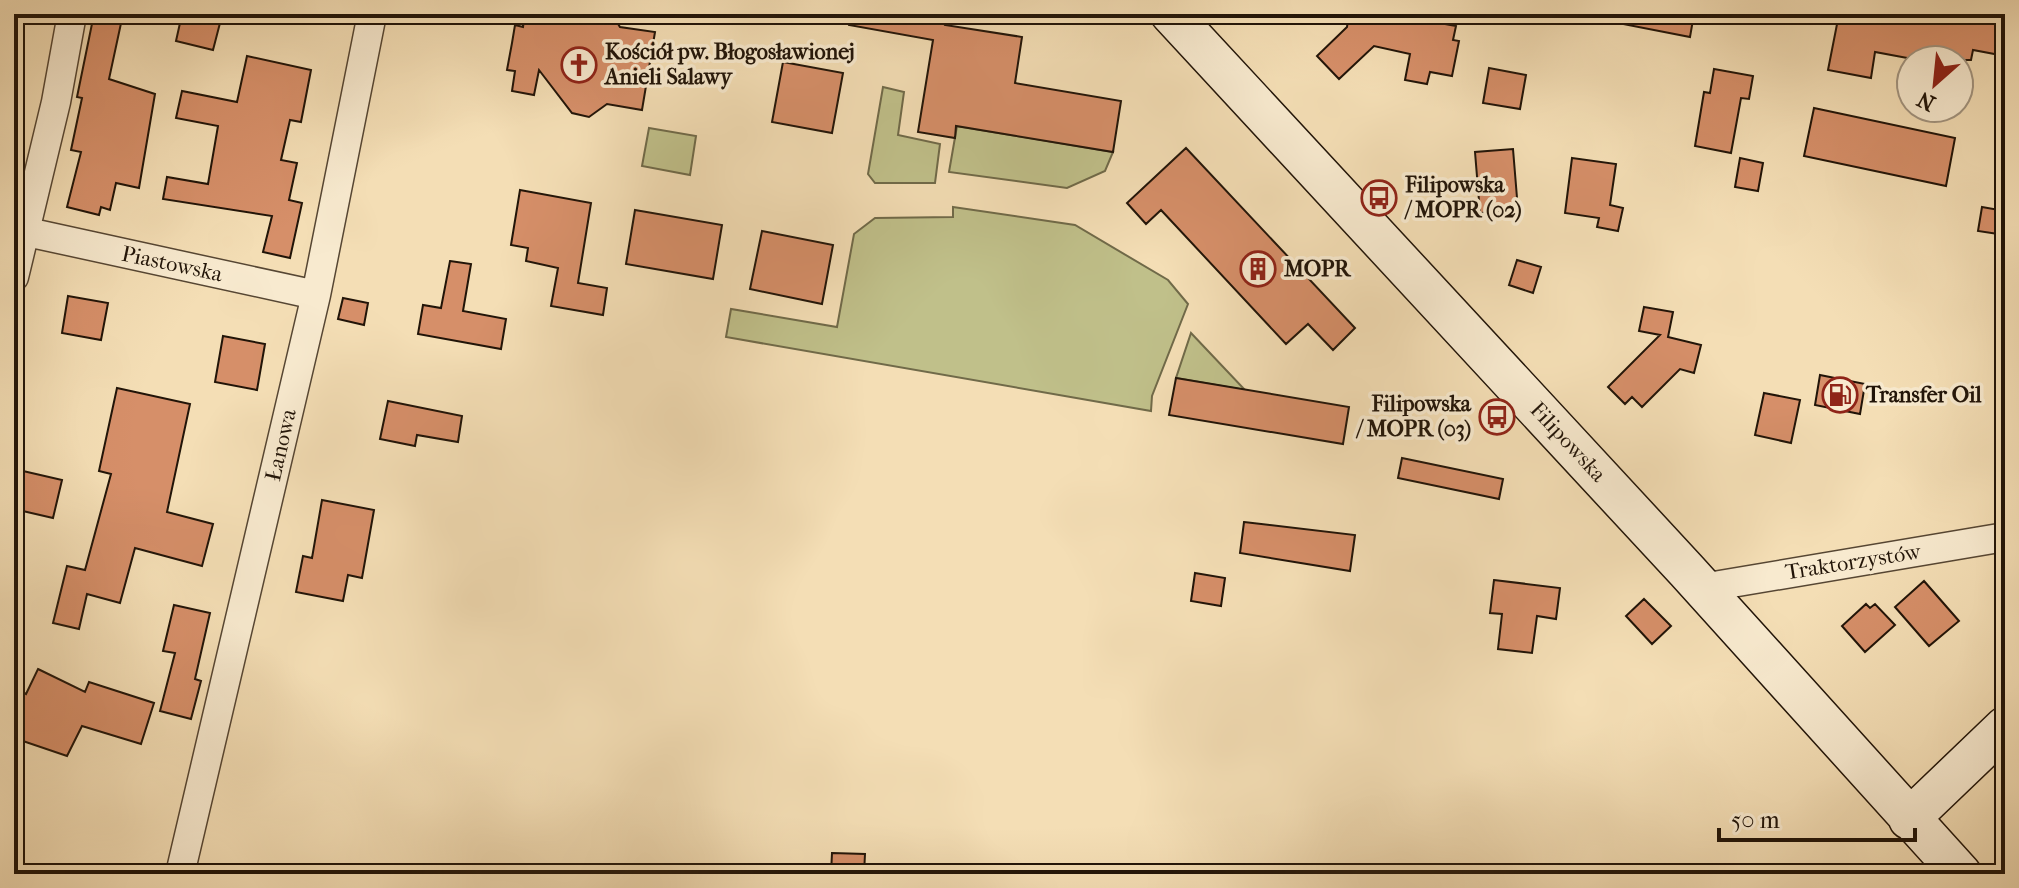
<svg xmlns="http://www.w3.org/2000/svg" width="2019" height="888" viewBox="0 0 2019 888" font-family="'IM FELL French Canon',serif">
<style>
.green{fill:#c0c08a;stroke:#706a49;stroke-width:2}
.building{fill:#d68f69;stroke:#211408;stroke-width:2}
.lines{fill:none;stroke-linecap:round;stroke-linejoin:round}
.street-casing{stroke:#564633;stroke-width:31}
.secondary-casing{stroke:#211408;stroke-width:43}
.street{stroke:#f8eacf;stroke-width:28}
.secondary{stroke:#f8eacf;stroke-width:40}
.labels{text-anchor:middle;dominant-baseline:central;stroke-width:7;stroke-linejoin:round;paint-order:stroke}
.poi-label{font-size:22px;font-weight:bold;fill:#211408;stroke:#f8eacf;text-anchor:start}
.street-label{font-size:22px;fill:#211408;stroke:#f8eacf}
</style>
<rect width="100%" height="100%" fill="#f4deb5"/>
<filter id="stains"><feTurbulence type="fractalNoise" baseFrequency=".0025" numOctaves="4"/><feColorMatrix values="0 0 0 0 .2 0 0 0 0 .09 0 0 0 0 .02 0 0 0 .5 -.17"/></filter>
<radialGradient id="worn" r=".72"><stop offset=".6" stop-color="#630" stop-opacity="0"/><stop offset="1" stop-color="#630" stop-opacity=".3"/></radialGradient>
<!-- green -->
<path class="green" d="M883,87L904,92L898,135L940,144L935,183H875L868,174Z
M957,126L1113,152L1105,171L1067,188L949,172Z
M649,128L696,136L690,175L642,166Z
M953,207L1075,225L1168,280L1188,304L1152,396L1151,411L726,337L731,309L837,327L854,234L875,218L953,217Z
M1191,333L1245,390L1176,378Z"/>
<!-- building -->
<path class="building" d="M94,14H123L109,79L155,94L139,188L116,183L110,210L101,207L99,215L67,207L81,152L71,150L82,98L77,97Z
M182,14L220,23L213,50L176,41Z
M525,14H612L620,27L655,32L642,110L607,104L589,117L572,113L539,70L534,95L512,91L515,71L507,70L512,43L515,25L523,27Z
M850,14H947L945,25L1022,37L1015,83L1121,101L1113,152L956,126L955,138L918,132L933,40L849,25Z
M1349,14L1401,21V16L1456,26L1453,40L1459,41L1452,76L1430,72L1427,84L1405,80L1410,54L1374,46L1339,79L1317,56L1347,27Z
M1624,14H1694L1690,37L1623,24Z
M1839,14H2005V56L1973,50L1971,60H1918L1875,52L1871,78L1828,70Z
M247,56L311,70L301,122L290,120L281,160L297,163L289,200L302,203L290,258L263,252L272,216L163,199L167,177L208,184L218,126L176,118L182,91L237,102Z
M783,62L843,73L832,133L772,122Z
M1489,68L1526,75L1520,109L1483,103Z
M1714,69L1753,76L1749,99L1741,98L1731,153L1695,146L1704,92L1710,93Z
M1814,108L1955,138L1946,186L1804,156Z
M1186,148L1355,328L1333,350L1308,324L1286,344L1161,210L1146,224L1127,203Z
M1513,149L1518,210L1480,213L1475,152Z
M1572,158L1616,164L1610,205L1623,208L1618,231L1597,227L1599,218L1565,213Z
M1740,158L1763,163L1758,191L1735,187Z
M520,190L591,203L578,283L607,288L603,315L551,306L558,268L526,261L528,248L511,245Z
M1982,207L2005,211V235L1978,231Z
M635,210L722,225L713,279L626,264Z
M762,231L833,245L822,304L750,289Z
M1517,260L1541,267L1533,293L1509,285Z
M450,261L471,264L463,311L506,319L501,349L418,334L423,305L441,308Z
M68,296L108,303L101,340L62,333Z
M343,298L368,303L364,325L338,319Z
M1644,307L1673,312L1668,337L1701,345L1694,373L1680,369L1642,407L1632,397L1625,404L1608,387L1660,335L1639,331Z
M223,336L265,344L257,390L215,382Z
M1820,375L1865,384L1860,414L1815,405Z
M1176,378L1349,407L1343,444L1169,415Z
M117,388L190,404L167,512L213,524L202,566L135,548L120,603L87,594L79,629L53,623L67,566L85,570L111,474L99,471Z
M1764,393L1800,400L1791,443L1755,435Z
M388,401L462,416L458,442L417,435L415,446L380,439Z
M1402,458L1503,479L1499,499L1398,478Z
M23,471L62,480L53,518L14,509Z
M322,500L374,510L362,578L348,575L343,601L296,592L303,556L312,558Z
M1244,522L1355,535L1350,571L1240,553Z
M1195,573L1225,578L1221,606L1191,601Z
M1494,580L1560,588L1556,619L1537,616L1532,653L1498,649L1502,614L1490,613Z
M1924,581L1959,621L1929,646L1895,607Z
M1644,599L1671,626L1652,644L1626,616Z
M1866,604L1870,608L1875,604L1895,625L1865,652L1842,626Z
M174,605L210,613L195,679L201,681L191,719L160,711L175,653L163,651Z
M38,669L85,692L89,682L154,703L141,744L82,726L67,756L14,738V687L26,694Z
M832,853L865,854L864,874H831Z"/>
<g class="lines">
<defs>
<path id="street" d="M27,232L316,295
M14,277L56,102L72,14
M1702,588L2005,537
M180,874L316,295L372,14"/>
<path id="secondary" d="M1171,14L1687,571L1961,874
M1909,819L2005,727"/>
</defs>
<!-- street casing -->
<use href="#street" class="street-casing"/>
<!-- secondary casing -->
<use href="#secondary" class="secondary-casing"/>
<!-- street -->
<use href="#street" class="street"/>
<!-- secondary -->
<use href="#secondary" class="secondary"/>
</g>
<!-- icons -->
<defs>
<symbol id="church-ring" viewBox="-11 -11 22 22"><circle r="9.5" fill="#f8eacf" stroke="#8f2418" stroke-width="1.5"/><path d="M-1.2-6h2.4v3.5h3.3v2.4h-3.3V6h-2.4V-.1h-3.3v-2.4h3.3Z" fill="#8f2418"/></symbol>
<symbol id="bus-ring" viewBox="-11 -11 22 22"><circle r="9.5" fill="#f8eacf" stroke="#8f2418" stroke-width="1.5"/><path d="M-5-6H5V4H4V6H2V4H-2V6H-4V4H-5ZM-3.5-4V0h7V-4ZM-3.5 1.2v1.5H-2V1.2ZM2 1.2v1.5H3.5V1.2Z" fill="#8f2418"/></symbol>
<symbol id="building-ring" viewBox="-11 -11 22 22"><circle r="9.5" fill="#f8eacf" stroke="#8f2418" stroke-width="1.5"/><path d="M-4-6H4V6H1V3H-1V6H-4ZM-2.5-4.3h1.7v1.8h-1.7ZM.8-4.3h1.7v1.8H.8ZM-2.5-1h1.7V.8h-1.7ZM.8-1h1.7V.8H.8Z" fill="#8f2418"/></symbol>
<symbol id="fuel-ring" viewBox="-11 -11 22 22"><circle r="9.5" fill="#f8eacf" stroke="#8f2418" stroke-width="1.5"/><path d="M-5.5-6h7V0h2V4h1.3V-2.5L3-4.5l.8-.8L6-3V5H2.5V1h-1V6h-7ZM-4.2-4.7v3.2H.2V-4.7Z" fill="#8f2418"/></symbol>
</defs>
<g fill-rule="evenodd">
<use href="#church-ring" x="559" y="45" width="40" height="40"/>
<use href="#bus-ring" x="1359" y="178" width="40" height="40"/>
<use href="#building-ring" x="1238" y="249" width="40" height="40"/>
<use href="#fuel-ring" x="1820" y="375" width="40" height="40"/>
<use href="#bus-ring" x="1477" y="397" width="40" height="40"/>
</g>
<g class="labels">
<!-- poi labels -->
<g class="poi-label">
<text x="605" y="52">Kościół pw. Błogosławionej<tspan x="605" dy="25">Anieli Salawy</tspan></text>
<text x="1405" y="185">Filipowska<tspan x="1405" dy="25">/ MOPR (02)</tspan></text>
<text x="1284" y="269">MOPR</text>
<text x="1866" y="395">Transfer Oil</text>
<text x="1471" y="404" text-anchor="end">Filipowska<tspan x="1471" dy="25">/ MOPR (03)</tspan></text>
</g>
<!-- street labels -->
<g class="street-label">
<text transform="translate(172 264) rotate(12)">Piastowska</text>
<text transform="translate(1568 442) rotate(47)">Filipowska</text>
<text transform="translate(281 445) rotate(-77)">Łanowa</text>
<text transform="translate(1853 562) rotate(-9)">Traktorzystów</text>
</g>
</g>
<!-- margin -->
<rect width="2019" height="888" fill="none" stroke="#f4deb5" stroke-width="48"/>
<rect x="16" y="16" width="1987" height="856" fill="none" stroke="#211408" stroke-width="4"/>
<rect x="24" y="24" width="1971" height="840" fill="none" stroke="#211408" stroke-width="2"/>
<!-- north arrow -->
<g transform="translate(1935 84) rotate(207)"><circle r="38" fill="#f8eacf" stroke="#a2947f" stroke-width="2"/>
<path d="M0-6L14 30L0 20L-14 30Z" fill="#8f2418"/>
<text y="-12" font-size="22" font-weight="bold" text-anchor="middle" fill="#211408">N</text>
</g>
<!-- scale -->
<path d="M1719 828v12h196v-12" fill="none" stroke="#211408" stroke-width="4"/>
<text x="1731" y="828" font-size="24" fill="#211408" stroke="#f8eacf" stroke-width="6" paint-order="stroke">50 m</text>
<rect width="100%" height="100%" filter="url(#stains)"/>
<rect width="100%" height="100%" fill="url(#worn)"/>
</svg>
